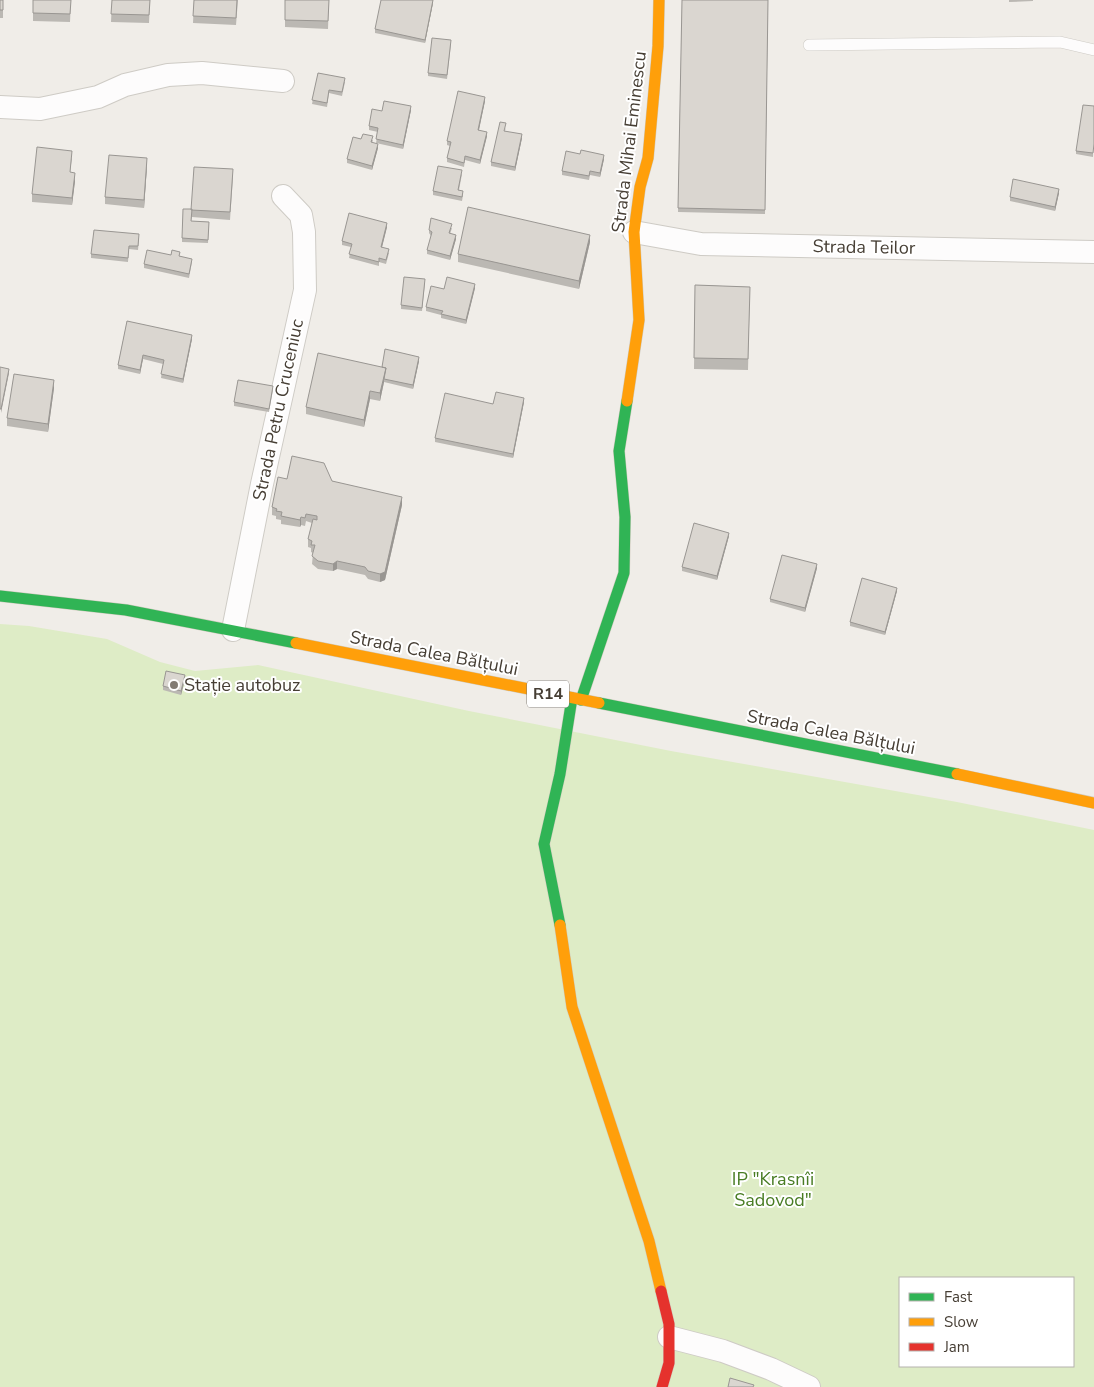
<svg xmlns="http://www.w3.org/2000/svg" width="1094" height="1387" viewBox="0 0 1094 1387" font-family="'Nunito Sans',sans-serif">
<style>
.green{fill:#deecc6;fill-rule:evenodd}
.lines{fill:none;stroke-linecap:round;stroke-linejoin:round}
.lane-casing{stroke:#cecbc5;stroke-width:12}
.street-casing{stroke:#cecbc5;stroke-width:24}
.fast-casing{stroke:#d0cabe;stroke-width:12}
.slow-casing{stroke:#d0cabe;stroke-width:12}
.jam-casing{stroke:#d0cabe;stroke-width:12}
.lane{stroke:#fdfcfc;stroke-width:11}
.street{stroke:#fdfcfc;stroke-width:22}
.fast{stroke:#30b455;stroke-width:11}
.slow{stroke:#ff9f0a;stroke-width:11}
.jam{stroke:#e5322d;stroke-width:11}
.wall{fill:#bbb8b3}
.shaded-wall{fill:#999692}
.building{fill:#dad6d0;stroke:#999692}
.poi-dot{fill:#827b73;stroke:#fff;stroke-width:2}
.labels{text-anchor:middle;dominant-baseline:central;stroke-width:4;stroke-linejoin:round;paint-order:stroke}
.shield{fill:#fff;stroke:#7e7871;stroke-width:1}
.shield-label{font-size:16px;font-weight:bold;fill:#463e34}
.street-label{font-size:18px;fill:#463e34;stroke:#fff}
.poi-label{font-size:18px;fill:#463e34;stroke:#fff;text-anchor:start}
.park-label{font-size:18px;fill:#487c23;stroke:#fff}
</style>
<rect width="100%" height="100%" fill="#f0ede8"/>
<!-- green -->
<path class="green" d="M0,624L29,626L107,639L160,662L195,671L258,665L469,711L671,751L957,802L1094,830V1387H0ZM900,1278H1073V1366H900Z"/>
<g class="lines">
<defs>
<path id="lane" d="M809,45L1060,42L1094,50"/>
<path id="street" d="M0,107L40,109L98,97L125,85L168,75L202,73L283,81
M634,232L701,244L1094,252
M233,630L262,484L305,290L304,232L301,215L283,196
M669,1337L723,1351L771,1369L809,1387"/>
<path id="fast" d="M0,596L126,610L296,643
M581,700L624,573L625,517L619,451L627,401
M599,703L957,774
M560,925L544,844L560,774L572,698"/>
<path id="slow" d="M627,401L639,320L634,232L640,187L648,158L658,46L659,0
M296,643L599,703
M957,774L1094,803
M560,925L572,1007L649,1241L661,1291"/>
<path id="jam" d="M661,1291L669,1324V1363L662,1387"/>
</defs>
<!-- lane casing -->
<use href="#lane" class="lane-casing"/>
<!-- street casing -->
<use href="#street" class="street-casing"/>
<!-- fast casing -->
<use href="#fast" class="fast-casing"/>
<!-- slow casing -->
<use href="#slow" class="slow-casing"/>
<!-- jam casing -->
<use href="#jam" class="jam-casing"/>
<!-- lane -->
<use href="#lane" class="lane"/>
<!-- street -->
<use href="#street" class="street"/>
<!-- fast -->
<use href="#fast" class="fast"/>
<!-- slow -->
<use href="#slow" class="slow"/>
<!-- jam -->
<use href="#jam" class="jam"/>
</g>
<!-- wall -->
<path class="wall" d="M0,0H3V18H0Z
M33,0H71L70,22L33,21Z
M112,0H150L149,23L111,22Z
M194,0H238L236,25L193,23Z
M285,0H329L328,29L285,27Z
M682,0H768L765,214L678,212Z
M1009,0H1033V1L1009,2Z
M433,3L425,43L375,33V29Z
M451,44L447,79L428,76V73Z
M318,73L345,82L342,96L329,93L327,107L312,104Z
M485,101L479,130L487,136L480,164L465,160L464,167L447,162V158L450,146L447,145V141Z
M1094,106L1093,157L1076,154V151Z
M411,110L403,149L376,143L378,132L369,130V126L382,111Z
M506,127L505,131L522,138L515,171L491,166V162Z
M361,139L373,140L372,143L378,148L372,170L347,163V159Z
M72,158L70,172L75,181L72,205L32,202V194Z
M604,159L600,177L590,175L589,180L562,175V171Z
M147,166L144,208L105,204V197Z
M462,174L459,190L463,195L462,201L433,195V191Z
M233,177L230,220L192,217L191,221L209,222L208,243L182,242V238L192,209Z
M1059,193L1055,211L1010,201V197Z
M387,227L382,247L389,253L386,264L379,262V266L349,258L351,247L342,245V241Z
M452,228L450,234L456,239L450,260L427,254V250L431,236L429,233V230Z
M139,238L138,250L129,249L128,262L91,258V254Z
M590,242L579,289L458,262V254Z
M171,255L180,256L192,262L189,278L144,268V264Z
M425,283L422,311L401,309V305Z
M695,285L750,287L748,370L694,369Z
M475,288L466,324L441,318V315L426,311V307L444,289Z
M127,321L192,339L183,383L161,378L163,364L143,359L140,374L118,369V365Z
M419,361L413,389L384,382L380,401L370,399L364,427L306,414V407L382,367Z
M54,388L48,432L7,426V418Z
M273,390L269,412L234,406V402Z
M524,402L513,458L435,442V438L493,404Z
M287,479L332,481L402,505L385,580L380,582L368,579L365,575L337,569L333,571L318,569L312,564L313,553L311,552V548L308,547V539L312,523L306,521L305,526L301,525L300,527L281,524V520L276,519V516L272,515V507Z
M729,536L717,580L682,571V567Z
M817,568L805,612L770,602V599Z
M897,591L885,635L850,626V622Z
M185,679L181,695L163,690V686Z"/>
<!-- shaded-wall -->
<path class="shaded-wall" d="M433,0V3L425,43V40Z
M485,97V101L478,134V130Z
M411,106V110L403,149V145Z
M487,132V136L480,164V160Z
M522,134V138L515,171V167Z
M378,144V148L372,170V166Z
M604,155V159L600,177V173Z
M147,158V166L144,208V200Z
M75,173V181L72,205V198Z
M1059,189V193L1055,211V207Z
M387,223V227L381,251V247Z
M456,235V239L450,260V256Z
M590,235V242L579,289V281Z
M475,284V288L466,324V320Z
M192,335V339L183,383V379Z
M143,355V359L140,374V370Z
M419,357V361L413,389V385Z
M386,368L385,379H384V382L380,401V393Z
M9,369V373L1,413V409Z
M54,380V388L48,432V424Z
M370,391V399L364,427V420Z
M524,398V402L513,458V454Z
M402,497V505L385,580L380,582V574Z
M301,517V525L300,527V520Z
M729,533V536L717,580V576Z
M337,561V569L333,571V564Z
M817,564V568L805,612V608Z
M897,588V591L885,635V632Z
M185,675V679L181,695V691Z"/>
<!-- building -->
<path class="building" d="M0,0H3V10H0Z
M33,0H71L70,14L33,13Z
M112,0H150L149,15L111,14Z
M194,0H237L236,18L193,16Z
M285,0H329L328,21L285,20Z
M381,0H433L425,40L375,29Z
M682,0H768L765,210L678,208Z
M432,38L451,40L447,75L428,73Z
M318,73L345,78L342,92L329,90L327,103L312,100Z
M458,91L485,97L478,130L487,132L480,160L465,156L464,163L447,158L451,142L447,141Z
M384,101L411,106L403,145L376,139L378,128L369,126L372,109L382,111Z
M1083,105L1094,106V144L1093,153L1076,151Z
M500,122L506,123L504,131L522,134L515,167L491,162Z
M363,134L373,136L371,142L378,144L372,166L347,159L353,137L361,139Z
M37,147L72,151L70,172L75,173L72,198L32,194Z
M581,150L604,155L600,173L590,171L589,176L562,171L566,151L580,154Z
M109,155L147,158L144,200L105,197Z
M438,166L462,170L458,190L463,191L462,197L433,191Z
M194,167L233,169L230,212L191,210Z
M1013,179L1059,189L1055,207L1010,197Z
M468,207L590,235L579,281L458,254Z
M183,209H192L191,221L209,222L208,240L182,238Z
M349,213L387,223L381,247L389,249L386,260L379,258V262L349,254L352,244L342,241Z
M431,218L452,224L449,233L456,235L450,256L427,250L432,232L429,230Z
M94,230L139,234L138,246H129L128,258L91,254Z
M147,250L171,255L172,250L180,252L179,256L192,259L189,274L144,264Z
M404,277L425,279L422,308L401,305Z
M447,277L475,284L466,320L441,314L443,311L426,307L431,286L444,289Z
M695,285L750,287L748,359L694,358Z
M127,321L192,335L183,379L161,374L164,360L143,355L140,370L118,365Z
M385,349L419,357L413,385L384,379L386,368L382,367Z
M318,353L386,368L380,393L370,391L364,420L306,407Z
M0,367L9,369L1,409H0Z
M14,374L54,380L48,424L7,418Z
M238,380L273,386L269,409L234,402Z
M496,392L524,398L513,454L435,438L445,393L493,404Z
M292,456L324,463L332,481L402,497L385,572L380,574L368,571L365,567L337,561L333,564L318,561L312,556L315,545H311L312,541L308,539L313,519L317,520V516L306,514L305,518L301,517L300,520L281,516L282,512L276,511L277,509L272,507L278,477L287,479Z
M694,523L729,533L717,576L682,567Z
M782,555L817,564L805,608L770,599Z
M862,578L897,588L885,632L850,622Z
M166,671L185,675L181,691L163,686Z
M730,1378L754,1385L753,1387H728Z"/>
<!-- markers -->
<circle class="poi-dot" cx="174" cy="685" r="5"/>
<g class="labels">
<!-- shield labels -->
<rect class="shield" x="527" y="680.5" width="42" height="27" rx="4"/>
<g class="shield-label">
<text x="548" y="694">R14</text>
</g>
<!-- street labels -->
<g class="street-label">
<text transform="translate(629 142) rotate(-83)">Strada Mihai Eminescu</text>
<text transform="translate(864 247) rotate(1)">Strada Teilor</text>
<text transform="translate(278 410) rotate(-78)">Strada Petru Cruceniuc</text>
<text transform="translate(434 653) rotate(11)">Strada Calea Bălțului</text>
<text transform="translate(831 732) rotate(11)">Strada Calea Bălțului</text>
</g>
<!-- poi labels -->
<g class="poi-label">
<text x="184" y="685">Stație autobuz</text>
</g>
<!-- park labels -->
<g class="park-label">
<text x="773" y="1179">IP "Krasnîi<tspan x="773" dy="21">Sadovod"</tspan></text>
</g>
</g>
<!-- legend -->
<rect x="899" y="1277" width="175" height="90" fill="#ffffff" stroke="#b5b2ae"/>
<rect x="909" y="1293" width="25" height="8" fill="#30b455" stroke="#b5b2ae"/>
<text x="944" y="1302" font-size="15" fill="#463e34">Fast</text>
<rect x="909" y="1318" width="25" height="8" fill="#ff9f0a" stroke="#b5b2ae"/>
<text x="944" y="1327" font-size="15" fill="#463e34">Slow</text>
<rect x="909" y="1343" width="25" height="8" fill="#e5322d" stroke="#b5b2ae"/>
<text x="944" y="1352" font-size="15" fill="#463e34">Jam</text>
</svg>
